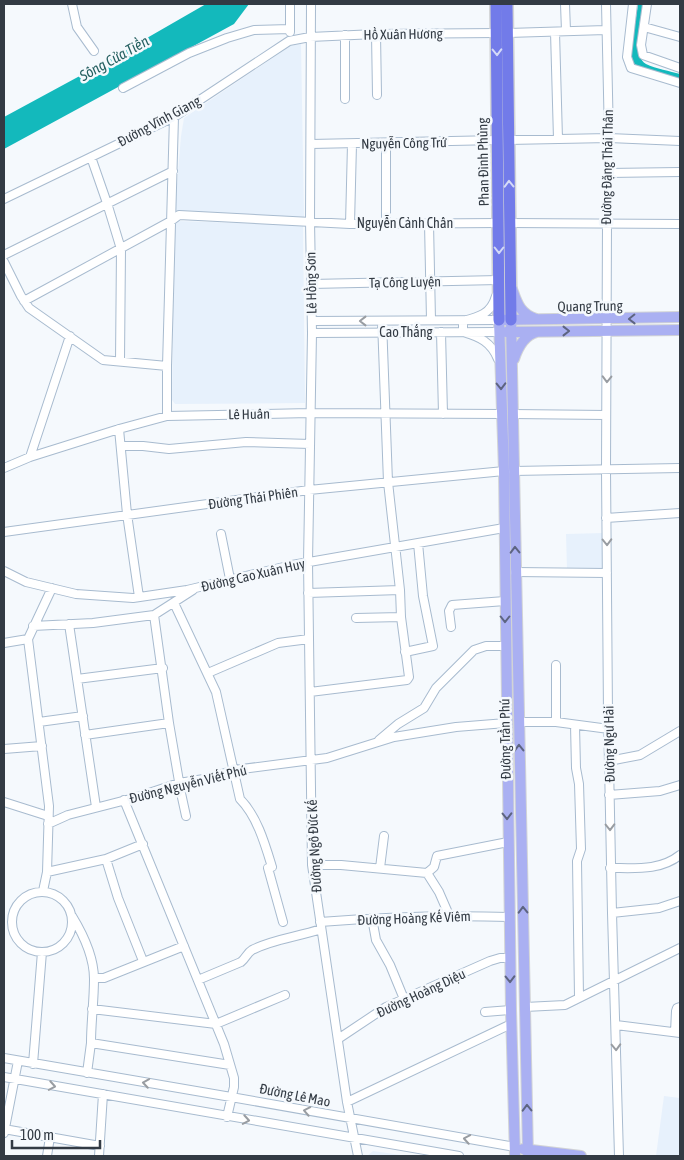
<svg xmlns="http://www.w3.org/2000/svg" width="684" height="1160" viewBox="0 0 684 1160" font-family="'Asap Condensed',sans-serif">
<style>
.built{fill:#e7f1fc}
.water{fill:#13b9bc}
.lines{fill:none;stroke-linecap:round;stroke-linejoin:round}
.minor-casing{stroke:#a8bbcf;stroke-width:10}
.major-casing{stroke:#d2d4d6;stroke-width:12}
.highway-casing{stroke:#d2d4d6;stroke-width:14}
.minor{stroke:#fff;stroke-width:8}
.major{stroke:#aab0f2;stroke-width:10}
.highway{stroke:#727be9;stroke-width:11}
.oneway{stroke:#d4daf8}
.oneway2{stroke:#5d6481}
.oneway3{stroke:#999da2}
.labels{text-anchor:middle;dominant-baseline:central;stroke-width:5;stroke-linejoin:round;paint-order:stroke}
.street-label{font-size:14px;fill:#333b44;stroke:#f5f9fd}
.water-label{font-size:15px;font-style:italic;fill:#266061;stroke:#f5f9fd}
</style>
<rect width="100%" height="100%" fill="#f5f9fd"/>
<!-- built -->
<path class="built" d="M301,44L304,217L178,212L175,208L181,136L184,118L290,46Z
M177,221L303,225L305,403L175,404L172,400L174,225Z
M604,533V569L567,570L566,534Z
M664,1096L680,1098V1156H656Z
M373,1151L408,1156H367Z"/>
<!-- water -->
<path class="water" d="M206,4H249L234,24L4,149V117L100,65Z
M638,4H643C641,18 631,56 646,64C656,69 670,71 680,74V80L633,64L630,58Z"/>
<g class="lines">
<defs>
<path id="minor" d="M72,4L77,27L94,51
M311,4L310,221L312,333L308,562L312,865L347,1102L358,1156
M565,4L566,31
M606,4L609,138L607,223L606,470L608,714L612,913L619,1156
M633,4L627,57L631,68L680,83
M647,4L641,45L643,55L680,68
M644,27L680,37
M290,32V4
M555,32L558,139
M507,33L606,30
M376,34L377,95
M123,88L189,53L227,38L254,30L290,29
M345,99V35
M508,140L609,138L680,141
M311,144L498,140
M91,157L107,203L121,249L120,361
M608,173L680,172
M4,199L174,117L289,41L310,37L376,34L497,33
M386,223V143
M429,223L431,320
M509,223L680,224
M350,224L352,144
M4,255L173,171
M4,262L21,296L29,308L103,360L167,366
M311,284L499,280
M496,296C491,314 479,317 463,321V332C480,337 491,342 498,359
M24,301L171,221L179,215L350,224L499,223
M312,321L499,320
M382,321L388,482L400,590
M441,332L443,414
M312,333L500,332
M512,414L606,415
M167,416V366L174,117
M119,429L127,514L139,597
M121,446H143L169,449L246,442L310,444
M30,457L70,336
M4,468L30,457L119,429L167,416L310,413L502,414
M513,471L680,468
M606,518L680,513
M4,532L309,490L504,471
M221,534L230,579
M4,571L26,582L76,594L133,598L187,590L292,565L504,528
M515,572L607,573
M308,593L400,590L401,617L409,677L407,680L310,692
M174,603L216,692L240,799C257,816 265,844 272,867L268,868L283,922
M154,615L169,723L181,793L186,816
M356,618L401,617
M69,624L96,807
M33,626L93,623L154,615L193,590
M451,627L449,611L452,605L505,601
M4,643L28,639
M405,652L433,646L423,596L418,543
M556,665V722
M208,673L278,643L309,639
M77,679L163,668
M39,722L83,716
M519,722H556L609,729
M575,725L576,768L579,784L581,849L577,861L579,997
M85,735L169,723
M379,740L398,724L424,708L436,688L474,650L486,646H506
M4,749L42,746
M609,761L640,755L680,731
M609,795L660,791L680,785
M124,800L224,1044L234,1078V1087L227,1117
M4,802L48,816
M48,824L68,815L134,798L179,783L210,778L234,770L327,758L394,737L456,727L506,723
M106,859L118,898L143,961
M312,865H341L427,873L434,867L437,856L508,842
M380,868L384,836
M610,868C635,868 660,871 680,855
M47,872L106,859L143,844
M427,873L439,892L449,915
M43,891L47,872L49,806L28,639L52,588
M12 922a30 30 0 1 1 60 0a30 30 0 1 1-60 0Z
M612,913L659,908L680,901
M72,916C83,934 94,958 94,979C94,1001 91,1022 91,1043
M372,918L376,940L390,965L404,999
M320,922C383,917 446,915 509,917
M94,978H104L184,946
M198,980L241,962C246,958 247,953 252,950C273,939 298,937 321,929
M525,1007L565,1005L680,948
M92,1009L216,1024L285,995
M485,1012L511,1010
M616,1025L680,1033
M675,1032L676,1011L677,1008L680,1007
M338,1039L386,1007L490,961L500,958H510
M4,1058L231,1097L515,1147
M33,1064L42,952
M87,1073L91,1043L230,1065
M4,1077L459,1156
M347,1102L511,1024
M4,1129L100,1146
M4,1133L18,1061
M47,1156L50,1137
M99,1156L103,1094"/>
<path id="major" d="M512,289C517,303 520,314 536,319
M511,320L528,1156
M506,332L680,330
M514,359C518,347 524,335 537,332
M523,1149L581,1156
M515,1156L511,1010L504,471L499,320L680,317"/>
<path id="highway" d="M496,4L499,320
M507,4L511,320"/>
</defs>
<!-- minor casing -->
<use href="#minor" class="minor-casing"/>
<!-- major casing -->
<use href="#major" class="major-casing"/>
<!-- highway casing -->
<use href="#highway" class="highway-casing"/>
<!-- minor -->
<use href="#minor" class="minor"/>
<!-- major -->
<use href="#major" class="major"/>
<!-- highway -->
<use href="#highway" class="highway"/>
</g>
<!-- one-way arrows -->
<defs><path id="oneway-chevron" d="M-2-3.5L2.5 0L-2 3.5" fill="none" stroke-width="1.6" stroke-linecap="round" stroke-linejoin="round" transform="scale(1.25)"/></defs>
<g class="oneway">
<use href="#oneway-chevron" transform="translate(497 52) rotate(89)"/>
<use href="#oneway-chevron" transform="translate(509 184) rotate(-91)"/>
<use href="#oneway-chevron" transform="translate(499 250) rotate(90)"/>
</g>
<g class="oneway2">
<use href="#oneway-chevron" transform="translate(632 319) rotate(179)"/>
<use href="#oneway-chevron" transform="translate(566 331)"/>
<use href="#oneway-chevron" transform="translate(501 386) rotate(89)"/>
<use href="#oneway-chevron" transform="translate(515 550) rotate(-91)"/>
<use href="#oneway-chevron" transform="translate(505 619) rotate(90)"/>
<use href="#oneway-chevron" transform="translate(519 748) rotate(-91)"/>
<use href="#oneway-chevron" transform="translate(507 816) rotate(89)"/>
<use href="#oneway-chevron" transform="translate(523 910) rotate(-91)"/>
<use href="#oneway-chevron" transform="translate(510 979) rotate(89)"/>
<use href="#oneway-chevron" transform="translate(527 1108) rotate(-91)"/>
</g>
<g class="oneway3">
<use href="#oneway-chevron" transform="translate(363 321) rotate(180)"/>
<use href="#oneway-chevron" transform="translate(607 379) rotate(91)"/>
<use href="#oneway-chevron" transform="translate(607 542) rotate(89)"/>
<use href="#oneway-chevron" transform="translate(610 827) rotate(89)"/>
<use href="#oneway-chevron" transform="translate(616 1047) rotate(88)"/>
<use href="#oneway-chevron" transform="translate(146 1083) rotate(-171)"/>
<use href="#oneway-chevron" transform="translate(52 1086) rotate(10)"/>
<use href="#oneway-chevron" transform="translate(307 1111) rotate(-169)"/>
<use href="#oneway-chevron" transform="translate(246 1120) rotate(10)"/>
<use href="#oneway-chevron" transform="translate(467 1139) rotate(-170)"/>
</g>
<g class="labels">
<!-- street labels -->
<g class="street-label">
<text transform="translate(403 34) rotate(-1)">Hồ Xuân Hương</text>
<text transform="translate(159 121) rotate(-28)">Đường Vĩnh Giang</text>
<text transform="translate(404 143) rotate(-1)">Nguyễn Công Trứ</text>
<text transform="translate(483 162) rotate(-91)">Phan Đình Phùng</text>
<text transform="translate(607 167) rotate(-89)">Đường Đặng Thái Thân</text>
<text x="405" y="223">Nguyễn Cảnh Chân</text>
<text transform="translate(405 282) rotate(-1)">Tạ Công Luyện</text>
<text transform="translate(311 283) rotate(-91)">Lê Hồng Sơn</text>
<text transform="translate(590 306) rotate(-1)">Quang Trung</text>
<text x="406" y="332">Cao Thắng</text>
<text transform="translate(249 414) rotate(-1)">Lê Huân</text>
<text transform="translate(253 498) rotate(-8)">Đường Thái Phiên</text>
<text transform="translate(253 575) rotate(-13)">Đường Cao Xuân Huy</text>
<text transform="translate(505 739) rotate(-91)">Đường Trần Phú</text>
<text transform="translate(609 744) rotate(-91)">Đường Ngư Hải</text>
<text transform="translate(188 784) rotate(-14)">Đường Nguyễn Viết Phú</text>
<text transform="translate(314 846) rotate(-93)">Đường Ngô Đức Kế</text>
<text transform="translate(414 918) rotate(-2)">Đường Hoàng Kế Viêm</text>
<text transform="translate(421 993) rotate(-25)">Đường Hoàng Diệu</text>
<text transform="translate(295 1095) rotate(11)">Đường Lê Mao</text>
</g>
<!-- water labels -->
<g class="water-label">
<text transform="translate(114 58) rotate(-29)">Sông Cửa Tiền</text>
</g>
</g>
<!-- border -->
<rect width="684" height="1160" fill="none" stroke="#333b44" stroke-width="10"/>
<!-- scale -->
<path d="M12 1140v8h88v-8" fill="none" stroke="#333b44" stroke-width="2.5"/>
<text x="20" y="1140" font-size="15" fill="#333b44" stroke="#f5f9fd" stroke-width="4" paint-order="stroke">100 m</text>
</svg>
